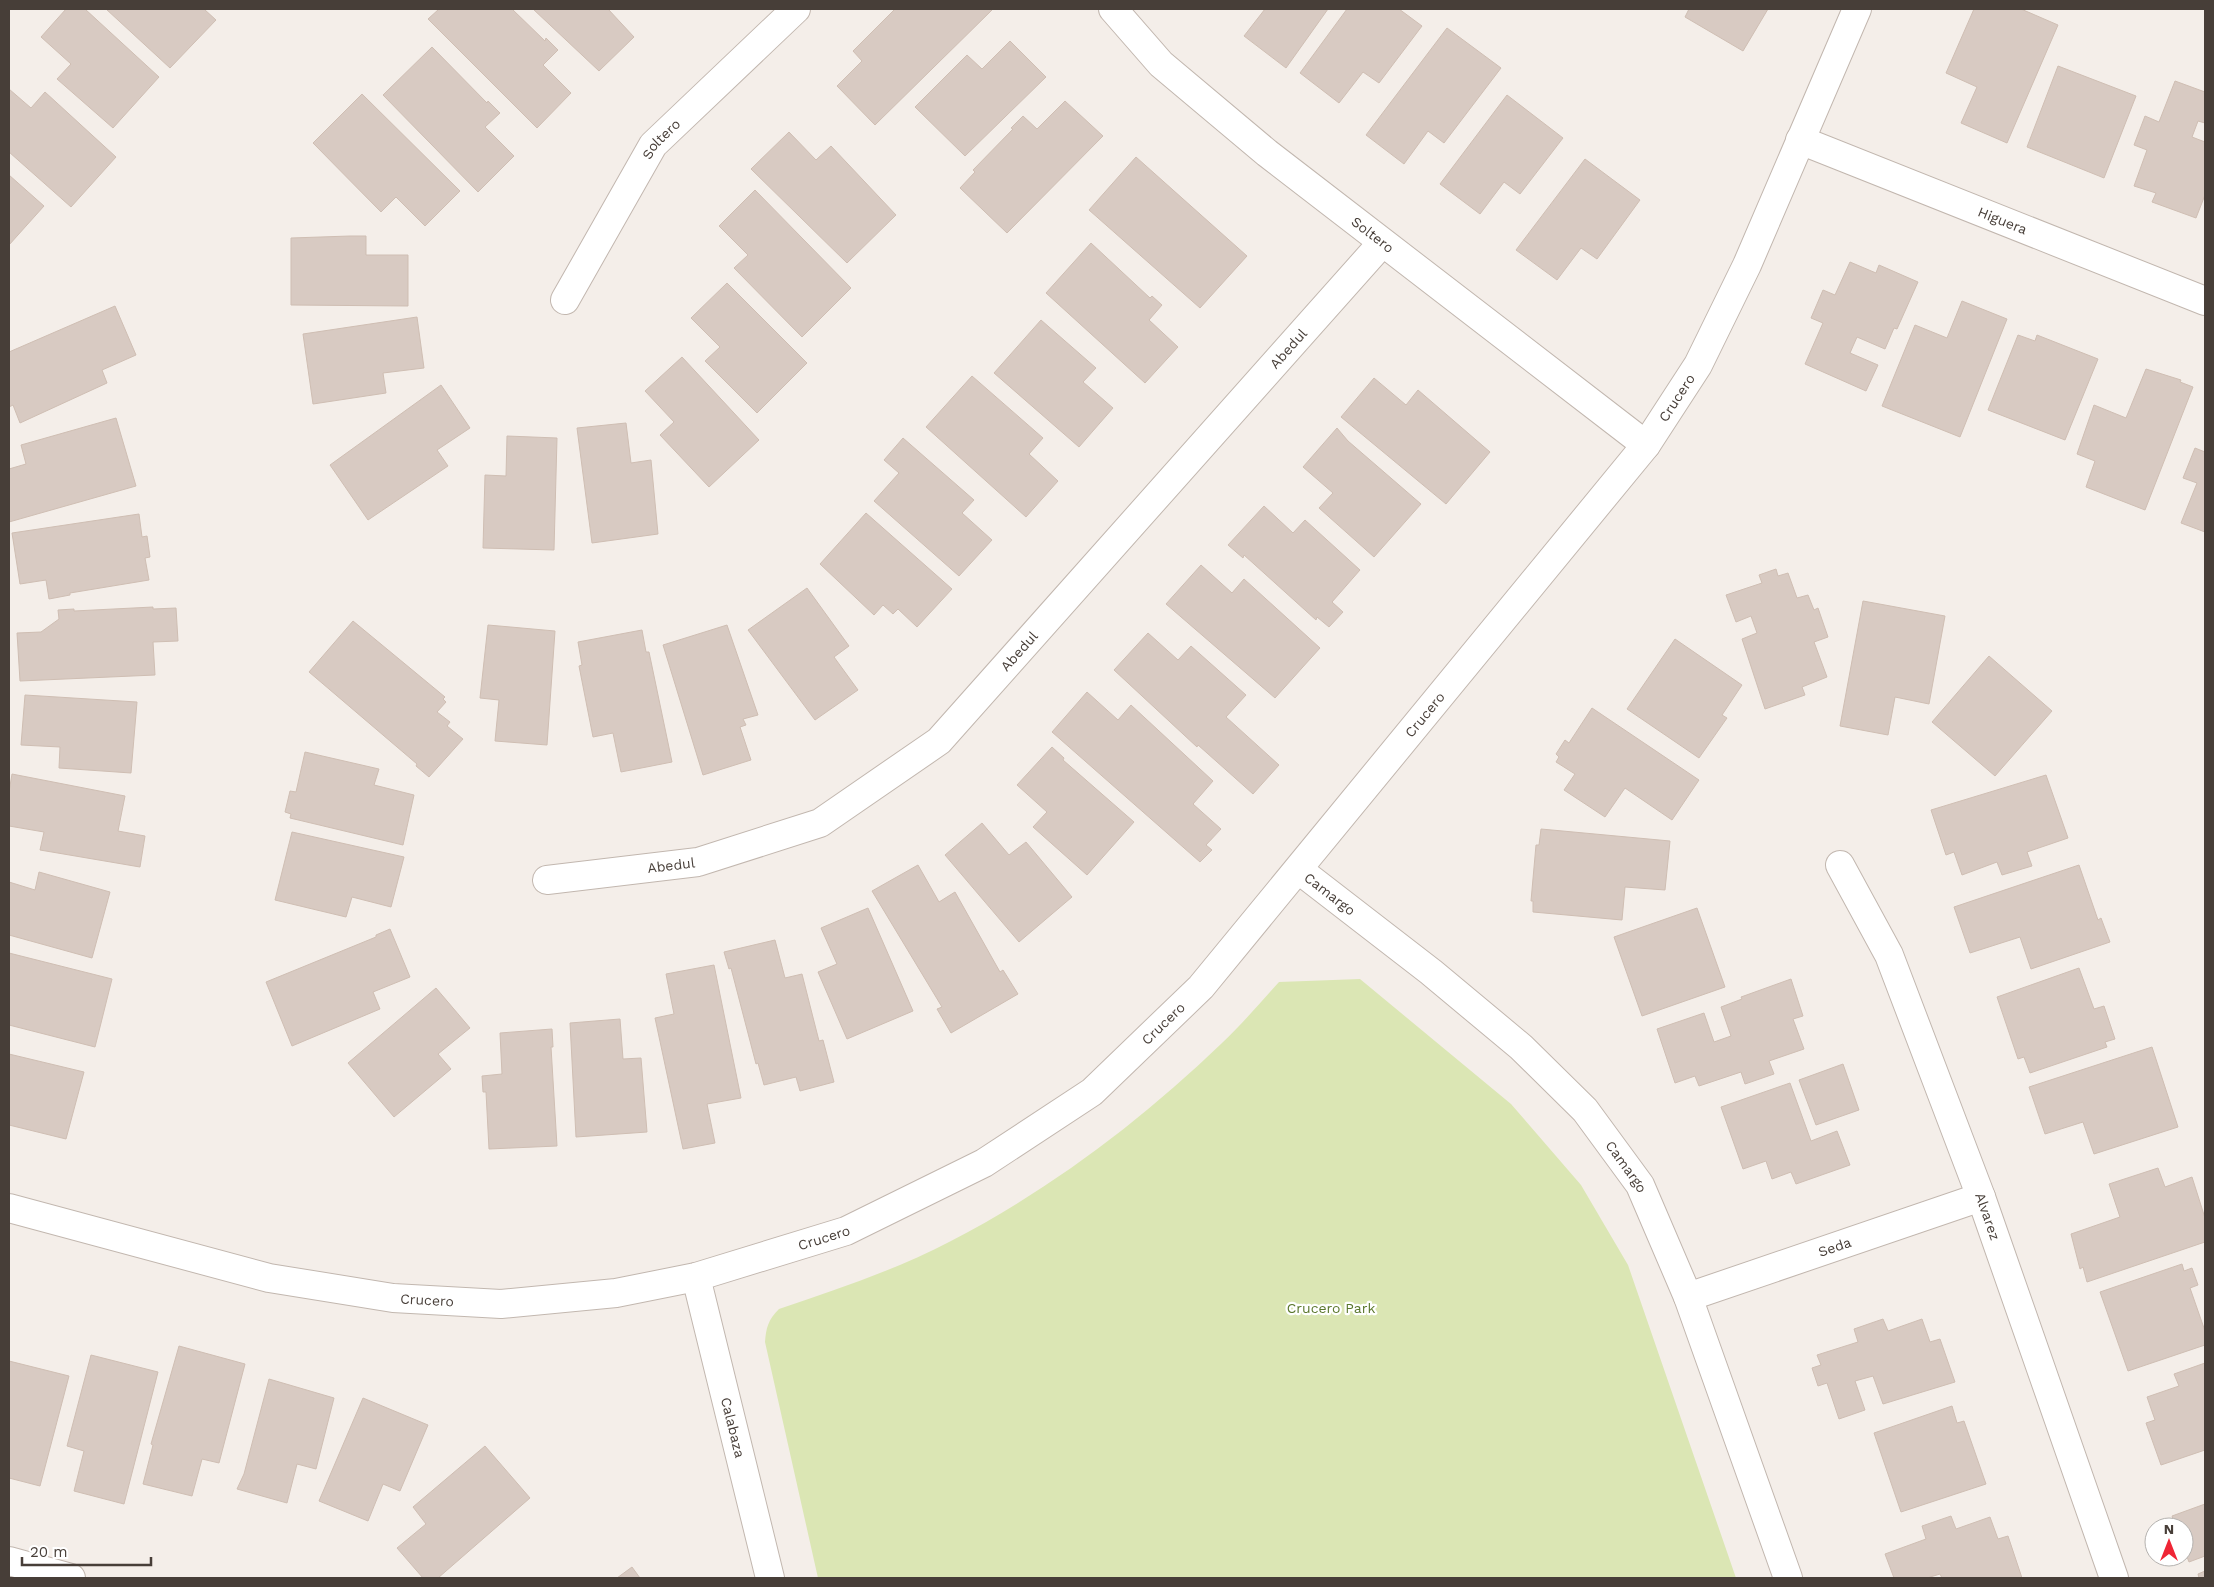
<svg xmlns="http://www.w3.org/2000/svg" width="2214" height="1587" viewBox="0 0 2214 1587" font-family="'Work Sans',sans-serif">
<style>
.green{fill:#dbe6b4}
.building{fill:#d8cac2;stroke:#cfbeb3}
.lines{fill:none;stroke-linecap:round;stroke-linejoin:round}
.minor-casing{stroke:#c2b7af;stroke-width:30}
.minor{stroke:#fff;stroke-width:28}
.labels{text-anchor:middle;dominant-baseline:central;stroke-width:4.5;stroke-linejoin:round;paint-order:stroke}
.street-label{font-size:14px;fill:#473e38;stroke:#fff}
.park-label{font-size:14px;fill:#5a772d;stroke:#fff}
</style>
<rect width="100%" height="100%" fill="#f4eee9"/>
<!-- green -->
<path class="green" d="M1360,979L1511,1104L1581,1185L1628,1265L1736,1578H818L765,1342C766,1328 768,1320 779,1309C837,1289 896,1270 951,1241C1051,1189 1141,1121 1222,1043C1242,1024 1260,1003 1279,982Z"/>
<!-- building -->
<path class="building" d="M66,9H85L159,77L113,128L57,79L71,64L41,37Z
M106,9H204L216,20L170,68Z
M439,9H512L545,41L546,38L558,50L543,65L571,93L537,128L428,19Z
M533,9H608L634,37L599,71Z
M895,9H993L875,125L837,86L862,61L853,51Z
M1265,9H1328L1286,68L1244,36Z
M1347,9H1399L1422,26L1379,83L1363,72L1339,103L1300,73Z
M1689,9H1768L1743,51L1685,17Z
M1974,9H2021L2058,25L2007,143L1961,123L1977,87L1946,73Z
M1447,28L1501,68L1444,143L1428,131L1404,164L1366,135Z
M1010,41L1046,77L965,156L915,107L967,55L982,69Z
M432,47L487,103L488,101L500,113L485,127L514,156L478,192L383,95Z
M2058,66L2136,96L2104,178L2027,147Z
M2175,81L2205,92V123L2198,121L2192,137L2205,142V195L2196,218L2152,202L2156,193L2134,186L2147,150L2134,145L2145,116L2159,122Z
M9,89L31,108L45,92L116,157L71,207L9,152Z
M362,94L460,191L425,226L396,197L381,212L313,143Z
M1507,95L1563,138L1520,194L1504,182L1480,214L1440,184Z
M1065,101L1103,136L1007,233L960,188L975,172L973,170L1013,129L1011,128L1023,116L1037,129Z
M789,132L816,160L831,146L896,215L847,263L751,169Z
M1136,157L1247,256L1200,308L1089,210Z
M1585,159L1640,200L1597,259L1581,248L1557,280L1516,250Z
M9,175L44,206L9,245Z
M755,190L851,288L802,337L734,268L748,255L719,226Z
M350,236H366V255H408V306L291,305V238Z
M1091,243L1150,298L1152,296L1162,305L1149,320L1178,347L1145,383L1046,293Z
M1850,262L1876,273L1879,265L1918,282L1897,329L1894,328L1885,349L1857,337L1850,353L1878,365L1866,391L1805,364L1823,323L1811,318L1823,290L1835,295Z
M727,283L807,363L757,413L705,361L720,347L691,318Z
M1962,301L2007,319L1960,437L1882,406L1915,325L1947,338Z
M115,306L136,355L102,370L107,383L20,423L13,405L9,407V352Z
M417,317L424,368L383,373L386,393L313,404L303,334Z
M1041,320L1096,368L1083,382L1113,408L1079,447L994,373Z
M2018,335L2035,341L2037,335L2098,359L2065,440L1988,410Z
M682,357L759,440L709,487L660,435L674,422L645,391Z
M2146,369L2181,380L2180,382L2193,387L2145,510L2086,487L2095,461L2077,454L2094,405L2126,418Z
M972,376L1043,438L1029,454L1058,481L1026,517L926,427Z
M1374,378L1406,405L1418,390L1490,452L1446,504L1341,417Z
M441,385L470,428L437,450L448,466L368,520L330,465Z
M116,418L136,486L9,522V469L26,464L21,445Z
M626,423L631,463L651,460L658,534L592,543L577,428Z
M1337,428L1348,441L1421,504L1374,557L1319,508L1333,493L1303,467Z
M507,436L557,438L554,550L483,548L485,475L506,476Z
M903,438L974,500L962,513L992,540L959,576L874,501L899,473L884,460Z
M2195,448L2205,452V532L2181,523L2197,483L2183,478Z
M1264,506L1293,533L1305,520L1360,570L1332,602L1343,612L1329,627L1317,617L1316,620L1244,555L1243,558L1228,545Z
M866,513L952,589L917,627L898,609L893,614L883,605L874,615L820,564Z
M139,514L142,537L147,536L150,557L145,558L149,580L70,593V595L49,599L46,580L20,584L12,533Z
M1201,565L1232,593L1244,579L1320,648L1275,698L1166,604Z
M1776,569L1778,576L1788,573L1797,598L1808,595L1814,610L1818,608L1828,637L1814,642L1827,677L1802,687L1805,695L1765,709L1742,639L1757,633L1751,616L1736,622L1726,595L1762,583L1759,575Z
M807,588L849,646L834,657L858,690L815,720L748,630Z
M1863,601L1945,616L1929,704L1895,697L1888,735L1840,726Z
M153,607V609L176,608L178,641L153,642L155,675L20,681L17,633L41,632L59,619L58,610L74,609V611Z
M353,621L445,697L443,699L446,702L437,712L450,722L447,726L463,739L429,777L416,766L417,764L309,672Z
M488,625L555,631L547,745L495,741L499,700L480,698Z
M727,625L758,715L743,719L746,725L740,727L751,760L703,775L663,645Z
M642,630L646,652H649L672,762L621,772L613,733L593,737L579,666L582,665L578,642Z
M1148,633L1178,660L1191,646L1246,695L1226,717L1279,765L1253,794L1198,745L1197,747L1114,670Z
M1675,639L1742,685L1722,715L1727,718L1699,758L1627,709Z
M1989,656L2052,711L1995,776L1932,722Z
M1087,692L1118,720L1131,705L1213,781L1193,804L1221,829L1206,845L1212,850L1200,862L1052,732Z
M25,695L137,702L131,773L59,768L60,747L21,745Z
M1592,708L1699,780L1672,820L1625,788L1605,817L1564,790L1575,774L1556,762L1559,757L1556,754L1565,740L1569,743Z
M1052,747L1064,758L1063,760L1134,822L1087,875L1033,827L1047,812L1017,785Z
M305,752L379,769L374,785L414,795L403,845L290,818L291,814L285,812L290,791L296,792Z
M12,774L125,796L118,831L145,836L140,867L40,850L44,832L9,826V792Z
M2046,775L2068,838L2027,852L2032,866L2002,875L1997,862L1962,875L1954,852L1946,855L1931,810Z
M982,823L1009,855L1026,842L1072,897L1019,942L945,855Z
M1541,829L1670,841L1665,890L1625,887L1622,920L1533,912V901H1531L1536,845H1539Z
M292,832L404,857L391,907L352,897L346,917L275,900Z
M918,865L939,902L955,892L1000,972L1003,970L1018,994L951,1033L937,1009L942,1007L872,891Z
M2079,865L2098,920L2101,918L2110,942L2031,969L2020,937L1970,953L1954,907Z
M39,872L110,892L92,958L9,935V882L35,890Z
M868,908L913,1011L847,1039L818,972L837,964L821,928Z
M1697,908L1725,987L1642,1016L1614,937Z
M390,929L410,977L373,992L380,1009L292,1046L266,982L376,937V935Z
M775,940L785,978L802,974L819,1041L823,1040L834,1082L800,1091L796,1077L764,1085L758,1063L756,1064L731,968L729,969L724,952Z
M9,953L112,979L95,1047L9,1025Z
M714,965L741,1098L707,1104L715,1143L683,1149L655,1018L674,1014L666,974Z
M2079,968L2094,1009L2104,1006L2115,1039L2105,1042L2107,1047L2030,1073L2024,1057L2018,1059L1997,997Z
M1791,979L1803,1016L1793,1019L1804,1049L1769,1061L1774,1074L1745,1084L1741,1072L1699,1086L1695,1076L1675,1083L1657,1029L1704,1013L1714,1042L1731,1036L1721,1007L1742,999L1741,997Z
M436,988L470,1028L438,1054L451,1069L394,1117L348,1063Z
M620,1019L623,1059L641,1058L647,1132L576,1137L570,1023Z
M552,1029L553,1047H551L557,1146L489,1149L486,1092H483L482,1076L502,1074L500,1033Z
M2152,1047L2178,1127L2094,1154L2083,1122L2045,1134L2029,1087Z
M9,1054L84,1072L66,1139L9,1125Z
M1843,1064L1859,1110L1816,1125L1799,1080Z
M1790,1083L1811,1141L1837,1131L1850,1165L1796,1184L1791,1172L1772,1179L1766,1161L1743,1169L1721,1107Z
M2158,1168L2165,1187L2192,1177L2205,1218V1242L2087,1282L2083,1267L2080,1269L2071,1234L2120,1217L2109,1184Z
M2182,1264L2184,1271L2192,1268L2198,1285L2190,1288L2205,1331V1345L2128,1371L2100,1292Z
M1883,1319L1888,1331L1922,1319L1930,1342L1940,1339L1955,1382L1883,1404L1873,1376L1855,1381L1865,1410L1839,1419L1827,1383L1818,1386L1812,1368L1821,1365L1817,1355L1858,1342L1854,1329Z
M179,1346L245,1364L219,1463L202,1459L192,1496L143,1484L153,1445L151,1444Z
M91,1355L158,1372L124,1504L74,1491L84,1451L67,1446Z
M9,1361L69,1376L40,1486L9,1478Z
M2205,1363V1450L2161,1465L2146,1423L2155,1420L2147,1397L2179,1386L2174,1374Z
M269,1379L334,1398L316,1469L297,1464L287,1503L237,1489L244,1474Z
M363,1398L428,1425L400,1491L383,1484L368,1521L319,1501Z
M1952,1406L1957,1423L1964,1421L1986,1484L1901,1512L1874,1433Z
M485,1446L530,1498L438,1578H423L397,1548L426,1524L413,1507Z
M2205,1504V1556L2189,1562L2184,1549V1527H2176L2172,1516Z
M1951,1516L1956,1529L1990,1517L1998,1539L2008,1536L2022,1578H1942L1940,1574L1927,1578H1894L1885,1554L1926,1539L1922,1526Z
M632,1567L640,1578H617Z
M2205,1571V1578H2199L2198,1574Z"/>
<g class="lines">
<defs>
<g id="minor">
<path id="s1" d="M1113,9L1161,64L1267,153L1646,445"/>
<path id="s2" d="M1800,140L2205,301"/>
<path id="s3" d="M565,300L653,145L796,9"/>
<path id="s4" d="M1840,865L1889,955L1981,1197L2114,1578"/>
<path id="s5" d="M1299,870L1431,972L1521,1047L1585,1110L1640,1185L1688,1297L1788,1578"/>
<path id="s6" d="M547,880L698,862L820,823L939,741L1382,243"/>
<path id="s7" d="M9,1208L269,1278L393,1298L501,1304L616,1293L696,1277L846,1231L984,1163L1092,1092L1201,987L1646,445L1698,365L1747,265L1857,9"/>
<path id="s8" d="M696,1277L770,1578"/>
<path id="s9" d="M1688,1297L1981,1197"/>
<path d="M9,1561L71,1578"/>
</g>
</defs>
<!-- minor casing -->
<use href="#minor" class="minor-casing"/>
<!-- minor -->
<use href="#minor" class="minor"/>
</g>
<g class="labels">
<!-- street labels -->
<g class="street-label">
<text stroke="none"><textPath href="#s3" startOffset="188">Soltero</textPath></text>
<text stroke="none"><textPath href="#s2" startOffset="218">Higuera</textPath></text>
<text stroke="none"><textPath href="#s1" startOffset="345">Soltero</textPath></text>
<text stroke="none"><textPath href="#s6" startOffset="950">Abedul</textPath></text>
<text stroke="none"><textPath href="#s7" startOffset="2049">Crucero</textPath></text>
<text stroke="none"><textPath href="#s6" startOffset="545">Abedul</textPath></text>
<text stroke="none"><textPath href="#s7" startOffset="1644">Crucero</textPath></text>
<text stroke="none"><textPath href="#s6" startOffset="125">Abedul</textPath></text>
<text stroke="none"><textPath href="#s5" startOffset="39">Camargo</textPath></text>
<text stroke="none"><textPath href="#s7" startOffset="1239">Crucero</textPath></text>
<text stroke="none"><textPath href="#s5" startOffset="444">Camargo</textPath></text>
<text stroke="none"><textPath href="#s4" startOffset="382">Alvarez</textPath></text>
<text stroke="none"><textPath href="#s7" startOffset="834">Crucero</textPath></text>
<text stroke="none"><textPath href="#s9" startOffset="155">Seda</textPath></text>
<text stroke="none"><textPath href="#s7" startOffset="429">Crucero</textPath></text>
<text stroke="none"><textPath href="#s8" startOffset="155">Calabaza</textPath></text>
</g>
<!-- park labels -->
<g class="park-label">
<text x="1331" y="1308">Crucero Park</text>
</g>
</g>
<!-- border -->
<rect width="2214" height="1587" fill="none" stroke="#473e38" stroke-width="20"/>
<!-- north arrow -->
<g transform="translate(2169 1542)"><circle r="24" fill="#ffffff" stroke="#b5b2af"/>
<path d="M0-4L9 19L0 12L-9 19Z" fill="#ef2535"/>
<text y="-8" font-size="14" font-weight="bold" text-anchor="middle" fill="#473e38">N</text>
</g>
<!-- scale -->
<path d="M22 1557v8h129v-8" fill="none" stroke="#473e38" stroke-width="2.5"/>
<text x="30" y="1557" font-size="15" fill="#473e38" stroke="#ffffff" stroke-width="4" paint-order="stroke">20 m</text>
</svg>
